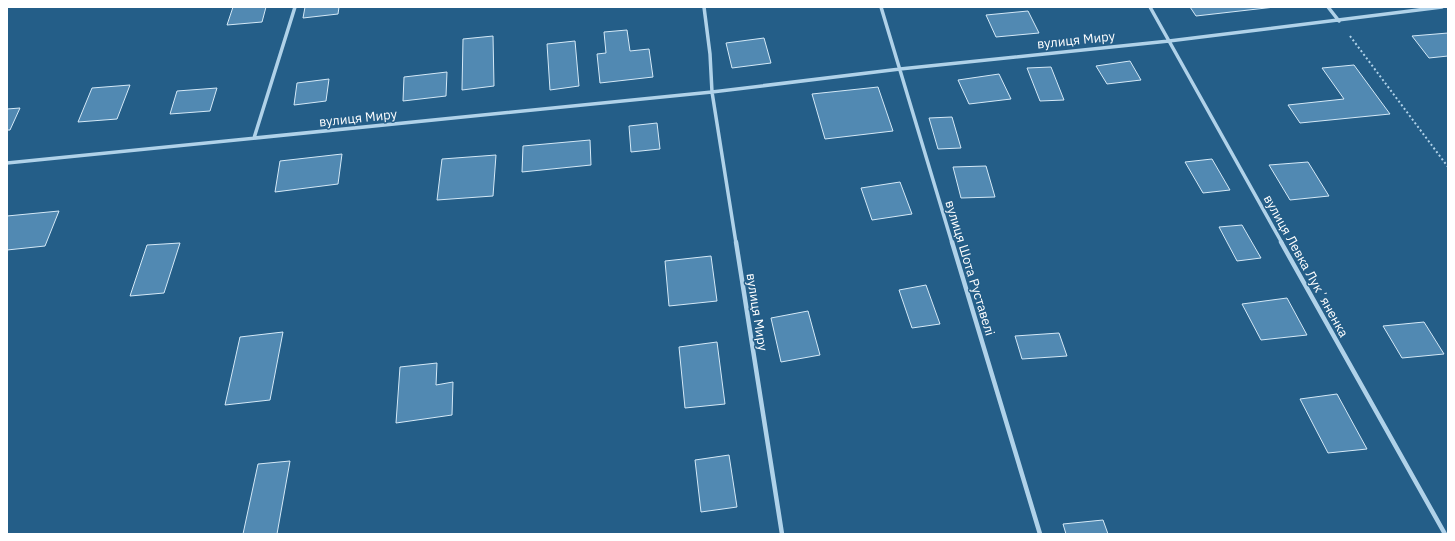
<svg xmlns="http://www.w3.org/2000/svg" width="1455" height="541" viewBox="0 0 1455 541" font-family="'IBM Plex Sans',sans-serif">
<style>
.building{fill:#5189b2;stroke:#d4e9f7}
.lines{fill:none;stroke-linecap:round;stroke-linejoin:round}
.path{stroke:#b0d2e9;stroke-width:2;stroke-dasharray:2 2.5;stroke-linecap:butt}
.minor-far1{stroke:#b0d2e9;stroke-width:3.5}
.minor{stroke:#b0d2e9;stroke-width:4.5}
.labels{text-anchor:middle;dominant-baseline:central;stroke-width:3;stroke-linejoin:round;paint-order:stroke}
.street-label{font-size:13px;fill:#fff;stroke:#245e88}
</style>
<rect width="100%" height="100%" fill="#245e88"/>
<!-- building -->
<path class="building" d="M233,7H266L262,22L227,25Z
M305,7H339L338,14L303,18Z
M1190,7H1275L1196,16Z
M1028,11L1039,33L996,37L986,15Z
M627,30L630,51L649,49L653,77L600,83L597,54L606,53L604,32Z
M1448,33V56L1429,58L1412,36Z
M493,36L494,86L462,90L463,39Z
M764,38L771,63L732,68L726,43Z
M575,41L579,86L550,90L547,44Z
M1130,61L1141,80L1107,84L1096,66Z
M1354,65L1390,114L1300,123L1288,105L1344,99L1322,68Z
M1051,67L1064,100L1040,101L1027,68Z
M447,72L446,96L403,101L404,77Z
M999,74L1011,99L969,104L958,80Z
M329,79L326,101L294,105L297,83Z
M130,85L117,119L78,122L92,88Z
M878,87L893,131L825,139L812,94Z
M217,88L210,111L170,114L177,91Z
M20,108L10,130H7V109Z
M952,117L961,148L938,149L929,118Z
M657,123L660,149L631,152L629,126Z
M590,140L591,165L522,172L523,146Z
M342,154L338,184L275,192L280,161Z
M496,155L493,196L437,200L442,159Z
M1212,159L1230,190L1203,193L1185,162Z
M1308,162L1329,196L1290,200L1269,165Z
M986,166L995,197L961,198L953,167Z
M900,182L912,214L872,220L861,188Z
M59,211L45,246L7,250V216Z
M1242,225L1261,258L1237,261L1219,227Z
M180,243L164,293L130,296L147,245Z
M711,256L717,301L669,306L665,261Z
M926,285L940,324L912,328L899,290Z
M1287,298L1307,335L1261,340L1242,304Z
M808,311L820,355L781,362L771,318Z
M1424,322L1444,354L1402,358L1383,326Z
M283,332L270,400L225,405L240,337Z
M1059,333L1067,356L1022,359L1015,336Z
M717,342L725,404L685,408L679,347Z
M437,363L436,385L453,382L452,415L396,423L400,367Z
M1337,394L1367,449L1328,453L1300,399Z
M729,455L737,507L701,512L695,460Z
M290,461L277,534H243L258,464Z
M1103,520L1108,534H1066L1063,524Z"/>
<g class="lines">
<!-- path -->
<path class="path" d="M1350,36L1448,167"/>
<!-- minor-far1 -->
<path class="minor-far1" d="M704,7L710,54L712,92L736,243
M881,7L952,243
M1150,7L1282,243
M1328,7L1339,21
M254,138L295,7
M7,163L712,92L900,69L1169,41L1442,7"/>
<!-- minor -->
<path class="minor" d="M736,242L782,534
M952,242L1040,534
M1281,242L1445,534"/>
</g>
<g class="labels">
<!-- street labels -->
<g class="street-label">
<text transform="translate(1076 40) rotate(-6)">вулиця Миру</text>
<text transform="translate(358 118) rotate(-6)">вулиця Миру</text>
<text transform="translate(1306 266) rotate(61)">вулиця Левка Лукʼяненка</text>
<text transform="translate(970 268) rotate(73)">вулиця Шота Руставелі</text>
<text transform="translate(757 312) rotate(81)">вулиця Миру</text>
</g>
</g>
<!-- border -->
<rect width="1455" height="541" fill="none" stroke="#ffffff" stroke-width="16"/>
</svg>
